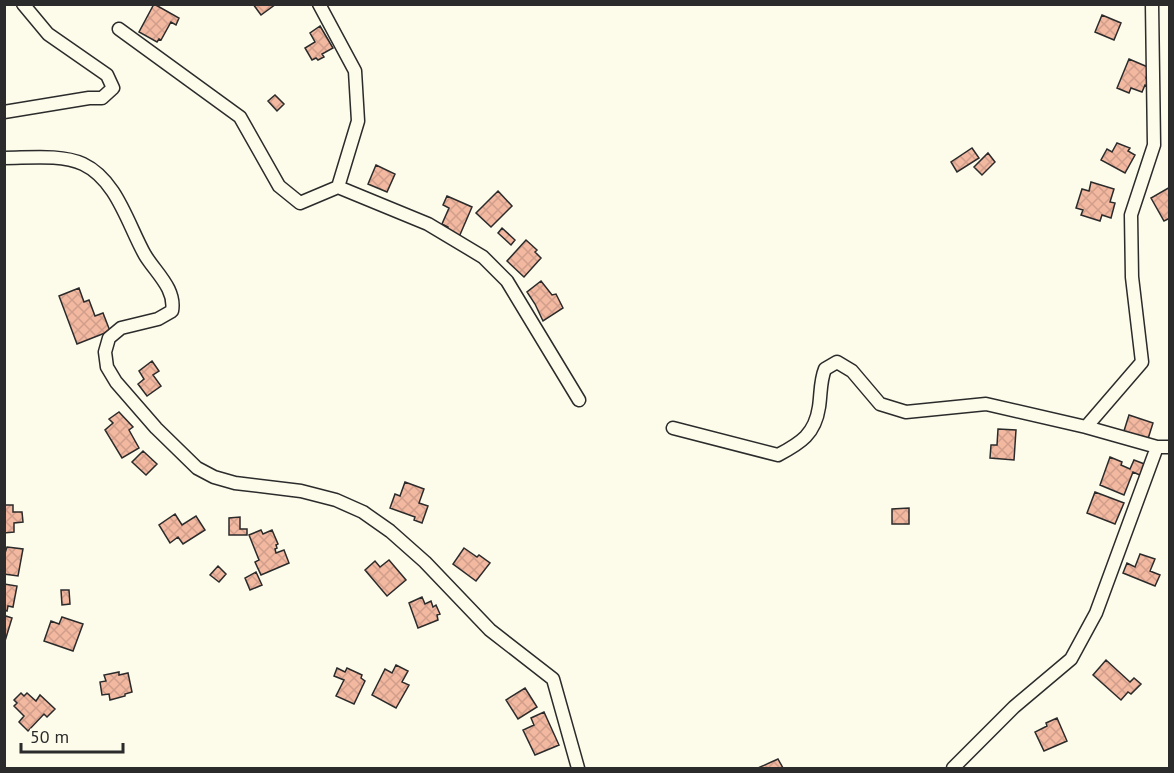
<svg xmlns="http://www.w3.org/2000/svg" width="1174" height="773" viewBox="0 0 1174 773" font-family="'PT Sans',sans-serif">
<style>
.building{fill:url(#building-cross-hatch);stroke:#2b2b2b;stroke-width:1.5}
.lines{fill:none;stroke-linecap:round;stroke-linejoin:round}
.street-casing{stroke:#2b2b2b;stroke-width:15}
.street{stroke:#fdfbea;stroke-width:12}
</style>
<defs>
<pattern id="building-cross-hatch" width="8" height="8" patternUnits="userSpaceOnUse" patternTransform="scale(1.5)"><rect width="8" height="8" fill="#f2b8a0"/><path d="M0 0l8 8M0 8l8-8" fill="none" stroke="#d09e8a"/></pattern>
</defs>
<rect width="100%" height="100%" fill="#fdfbea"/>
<!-- building -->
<path class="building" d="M154,4L179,18L176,25L171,22L161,40L159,39L157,42L139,32Z
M253,4H276L261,15Z
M1102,15L1121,23L1114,40L1095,32Z
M320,26L333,48L322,54L324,57L318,60L316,58L312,60L305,48L315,42L310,33Z
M1129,59L1150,68L1146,78L1150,80L1147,86L1145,85L1142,92L1131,88L1129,93L1117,88Z
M275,95L284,104L277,111L268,101Z
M1117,143L1130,148L1128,151L1135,155L1125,173L1101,160L1107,149L1112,152Z
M972,148L979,158L957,172L951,162Z
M988,153L995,162L982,175L974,167Z
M376,165L395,174L387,192L368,184Z
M1091,182L1114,189L1110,202L1115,203L1111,218L1102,215L1100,221L1081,215L1083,210L1076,208L1082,189L1089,191Z
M1170,187V218L1164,221L1151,198Z
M498,191L512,206L491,227L476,213Z
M447,196L472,207L459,237L446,231L448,227L442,224L449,208L443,205Z
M502,228L515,240L511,245L498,233Z
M526,240L537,250L535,252L541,258L524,277L507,261Z
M541,281L552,295L556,294L563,308L543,321L535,304L527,292Z
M79,288L84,302L89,300L95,316L103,313L110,331L77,344L59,296Z
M152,361L159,371L153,375L161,386L147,396L138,384L144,379L139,371Z
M119,412L133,427L129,430L139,448L122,458L105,430L113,423L109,419Z
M1129,415L1153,423L1147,442L1123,434Z
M998,429L1016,430L1014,460L990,458L991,445H997Z
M143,451L157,464L146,475L132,462Z
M1110,457L1122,462L1121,465L1130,469L1134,460L1147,465L1142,476L1133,472L1124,495L1100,485Z
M405,482L424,489L419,503L428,506L422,523L414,520L415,517L390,508L395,494L400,496Z
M1095,492L1124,503L1115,524L1087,513Z
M4,505H13V512H22L23,522L14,523V532L4,533Z
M909,508V524H892V509Z
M175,514L182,525L196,516L205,530L183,544L178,537L170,543L159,525Z
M240,517V529H247V535H229V518Z
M261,530L263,534L272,530L278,544L276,545L277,548L275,549L276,553L284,550L289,563L261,575L255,562L259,560L249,535Z
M7,547L23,549L18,576L4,574V556Z
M464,548L477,557L479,555L490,563L476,581L453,564Z
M1140,554L1155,559L1150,571L1160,575L1155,586L1123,573L1127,563L1135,567Z
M389,560L406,580L387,596L365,570L375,561L380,567Z
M218,566L226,574L219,582L210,575Z
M256,572L262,585L250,590L245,578Z
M4,584L17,586L13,607L8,606L7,611L4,610Z
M61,590H69L70,604L62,605Z
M422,597L425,604L431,601L433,607L436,605L440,614L437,615L438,620L418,628L409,603Z
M6,616L12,618L5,641L4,619Z
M62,617L83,624L73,651L44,641L51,621L59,624Z
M1106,660L1130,682L1134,678L1141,684L1131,694L1128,692L1121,700L1093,675Z
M396,665L408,671L402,682L409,685L396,708L372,695L385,669L392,673Z
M337,668L345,672L347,668L362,675L361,678L365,681L354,704L336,696L344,680L334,676Z
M119,672V675L128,673L132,692L125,694V696L110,700L109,694L102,695L100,682L106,681L104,675Z
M525,688L537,707L518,719L506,700Z
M21,693L24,696L27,693L36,701L40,695L55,709L47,717L44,714L28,731L19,722L24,716L14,706L17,703L14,700Z
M544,712L559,745L535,755L523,730L534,725L531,718Z
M1057,718L1067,741L1044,751L1035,732L1047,726L1046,723Z
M778,759L783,768H758Z"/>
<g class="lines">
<defs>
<path id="street" d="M319,4L355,71L358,121L338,187
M119,29L240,117L279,186L300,203L338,187L428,224L483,257L507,281L579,400
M4,112L89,98H102L113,88L107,75L48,34L23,4
M4,158C29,158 61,154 83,164C117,180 128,225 145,255C156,273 176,289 172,311L158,319L121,328L109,338L105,352L107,367L116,382L156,428L197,468L214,477L235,483L301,491L336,500L363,512L390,531L425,562L490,630L553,679L578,768
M1086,427L1142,362L1132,277L1131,215L1154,145L1152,4
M673,428L778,455C801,443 815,434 819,407C821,394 820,381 825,369L837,362L852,371L880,404L906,412L986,404L1086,427L1157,447H1170
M953,768L1014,707L1071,659L1096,613L1157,447"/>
</defs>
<!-- street casing -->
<use href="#street" class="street-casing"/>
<!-- street -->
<use href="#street" class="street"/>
</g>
<!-- border -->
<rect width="1174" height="773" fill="none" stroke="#2b2b2b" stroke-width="12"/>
<!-- scale -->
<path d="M21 743v9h102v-9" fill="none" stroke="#2b2b2b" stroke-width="3"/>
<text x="30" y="743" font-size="18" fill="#2b2b2b" stroke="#fdfbea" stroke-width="4.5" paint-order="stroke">50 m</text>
</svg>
